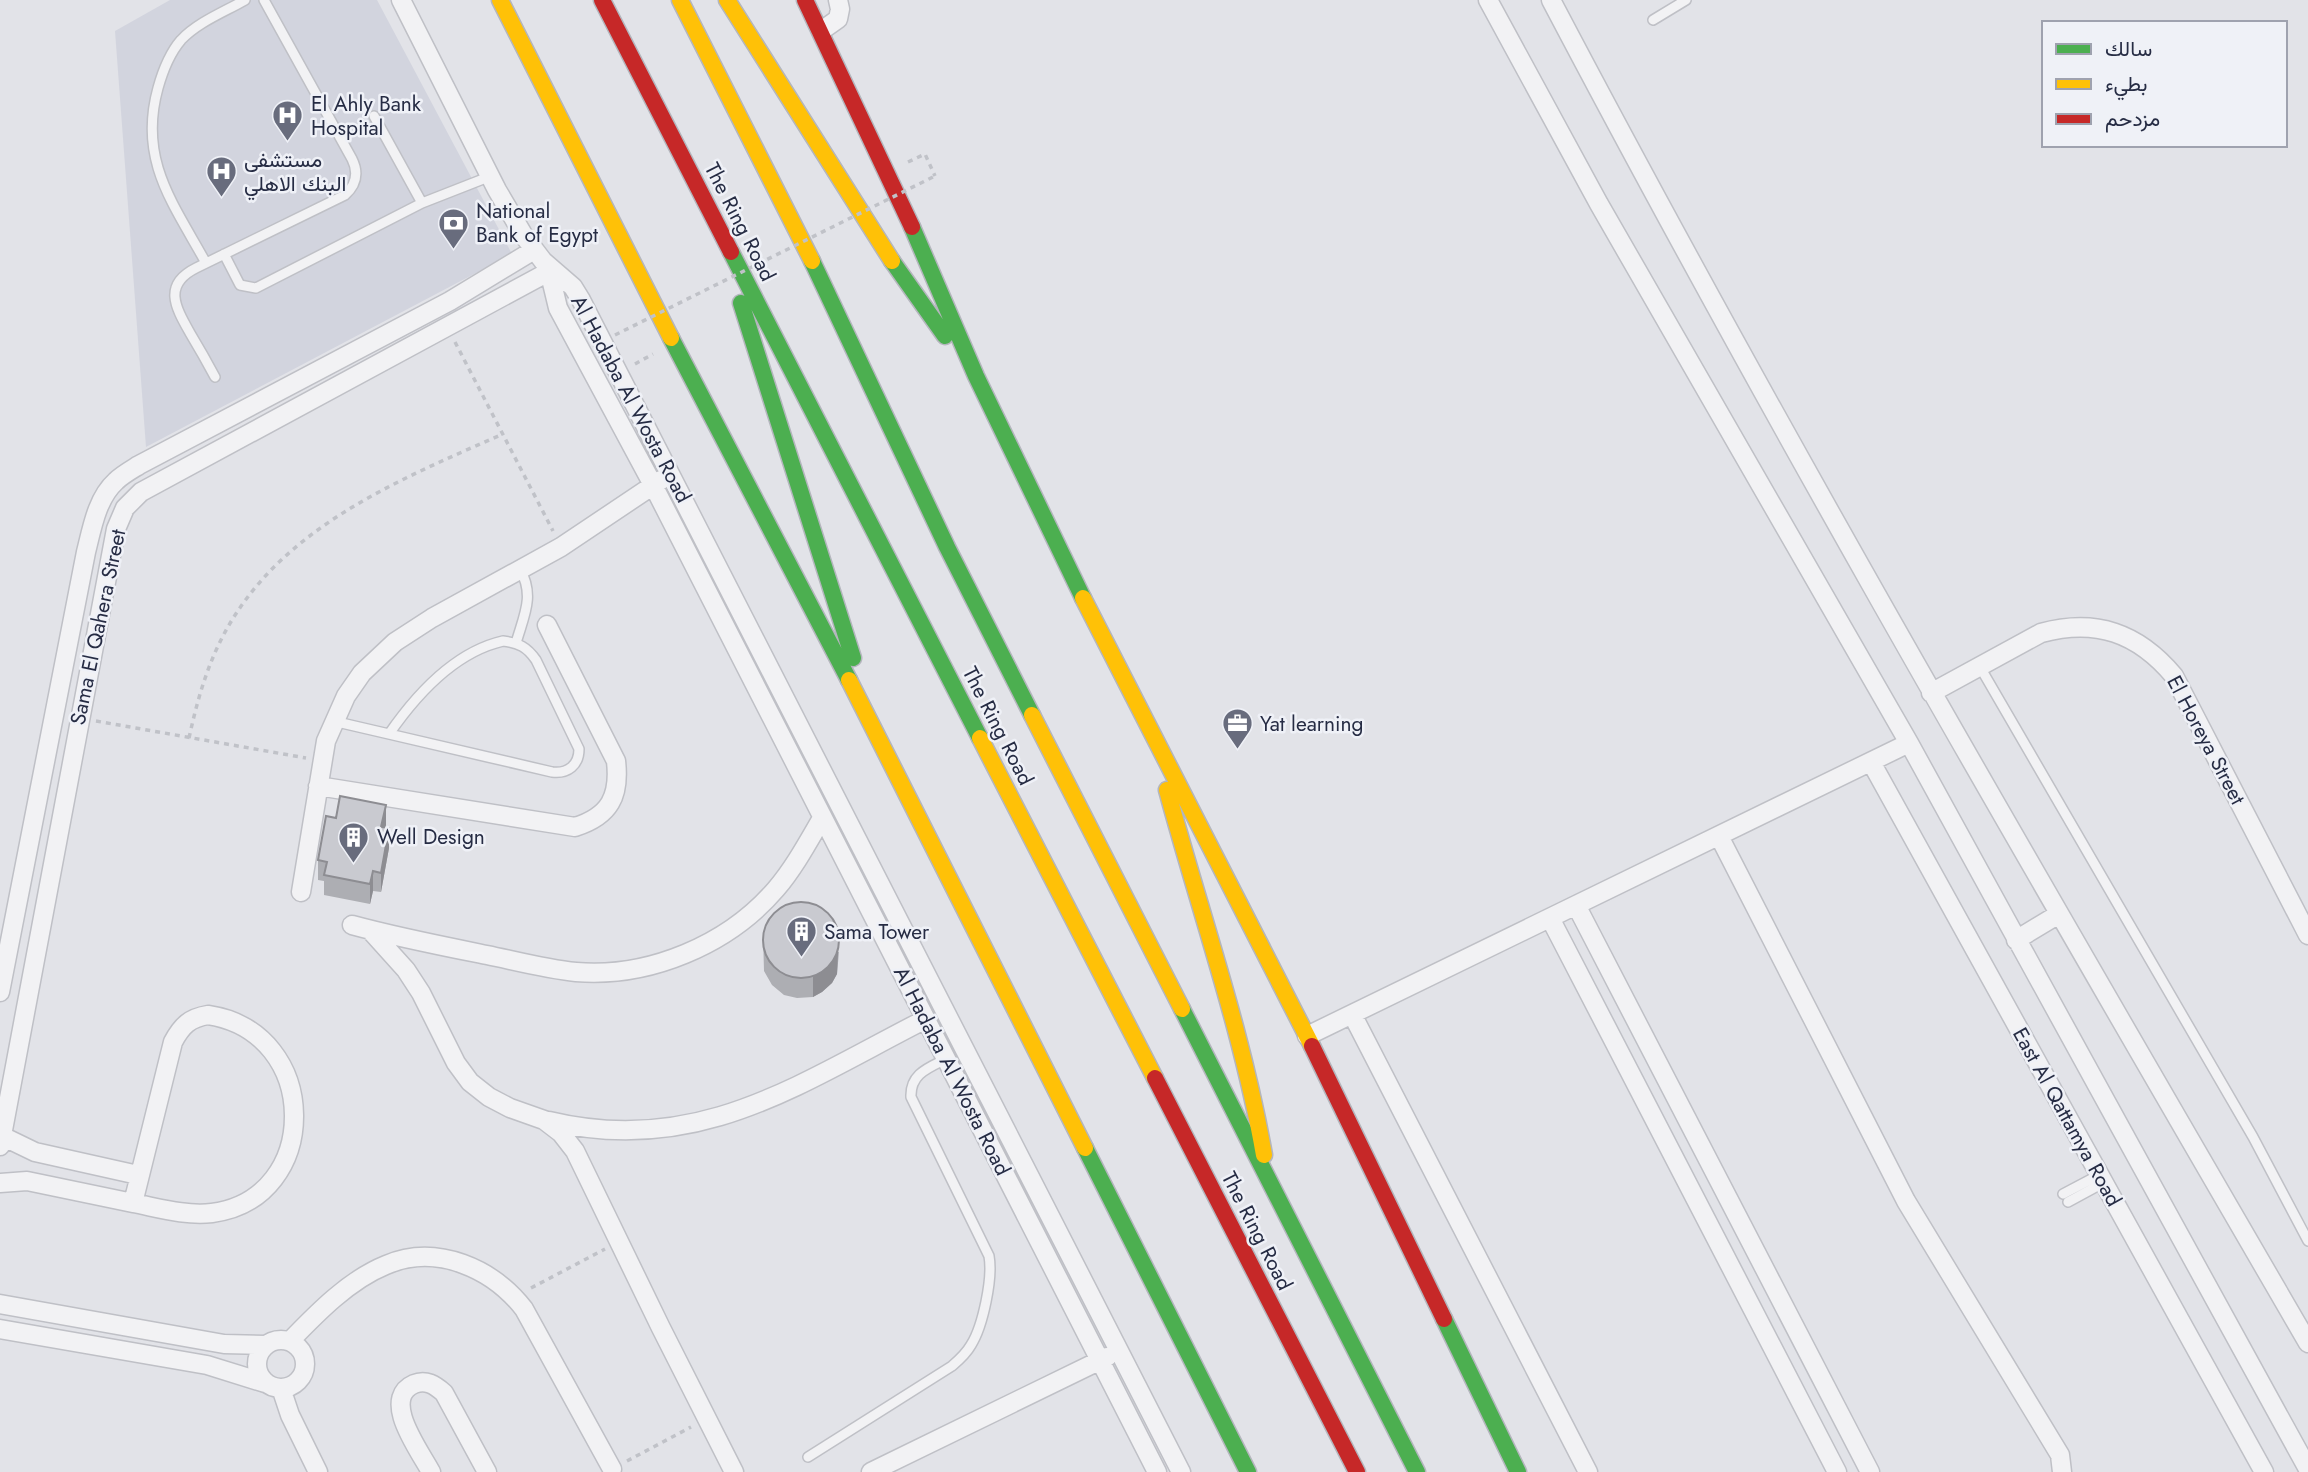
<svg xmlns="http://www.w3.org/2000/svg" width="2308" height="1472" viewBox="0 0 2308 1472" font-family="Jost,Vazirmatn,sans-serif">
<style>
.built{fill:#d2d4de}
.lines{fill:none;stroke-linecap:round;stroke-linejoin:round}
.lane-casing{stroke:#bfc0c6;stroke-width:12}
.street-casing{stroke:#bfc0c6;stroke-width:21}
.fast-casing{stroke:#b4b6bd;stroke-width:19}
.slow-casing{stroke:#b4b6bd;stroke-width:19}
.jam-casing{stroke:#b4b6bd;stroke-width:19}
.path{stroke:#c0c2c8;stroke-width:3.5;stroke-dasharray:5 5;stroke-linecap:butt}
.lane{stroke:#f2f2f4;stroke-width:9}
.street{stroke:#f2f2f4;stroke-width:18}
.fast{stroke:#4caf50;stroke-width:16}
.slow{stroke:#ffc107;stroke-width:16}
.jam{stroke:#c62828;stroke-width:16}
.path-bridge{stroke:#c0c2c8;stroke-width:3.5;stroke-dasharray:5 5;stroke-linecap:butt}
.wall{fill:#adaeb3}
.shaded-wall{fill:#8d8d92}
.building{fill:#c9cad0;stroke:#8d8d92;stroke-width:2}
.labels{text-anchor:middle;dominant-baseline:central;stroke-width:5;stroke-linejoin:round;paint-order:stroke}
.poi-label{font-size:21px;fill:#262c44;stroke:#eff1f7;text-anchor:start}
.street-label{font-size:21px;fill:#262c44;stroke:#eff1f7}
</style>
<rect width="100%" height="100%" fill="#e2e3e8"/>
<!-- built -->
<path class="built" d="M170,0H377L512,254L146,447L115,31Z"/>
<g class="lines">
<defs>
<path id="lane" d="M1653,20L1686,0
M374,116L422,203
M224,254L240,285L256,288L422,203L491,176
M206,263C173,203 138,160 158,88C163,70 169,54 181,40C198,22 224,12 245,0
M215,377C207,362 199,348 190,333C176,308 162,285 196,268L345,195C356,185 359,173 352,159L264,0
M503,641C519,643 527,647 536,660L579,749C579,765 568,774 552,772L389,734C416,695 455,652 503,641Z
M516,643C524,615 535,596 520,569
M1980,667L2253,1137L2308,1241
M333,721L389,734
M2063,1194L2099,1175
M2068,1202L2103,1183
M808,1457L952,1366C959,1360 966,1354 971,1345C983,1326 993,1278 989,1256L911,1097C910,1074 928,1068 946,1059"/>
<path id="street" d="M401,0L497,190L524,236L543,261L573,287L581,300L1181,1472
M1488,0L1599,204L1909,743L2308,1469
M1551,0C1790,455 2050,898 2308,1343
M821,31L838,19L840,9L838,0
M552,270V283L558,308L653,485L1157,1472
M1931,693L2041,633C2096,618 2138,633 2174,676L2308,935
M1871,762L2264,1472
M318,786L575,827C610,816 620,796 616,761L547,625
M1719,836L1906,1201L2060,1455L2062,1472
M301,892L326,741L346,696L362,673L395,642L432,618L561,547L661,480
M1576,905L1870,1472
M1550,918L1837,1472
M352,925C396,937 442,946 487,955C516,961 546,969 576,972C649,978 728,945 776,889C794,868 808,842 822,818
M370,930L406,970L421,993L456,1063L470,1082L489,1097L510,1108L544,1120L561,1133L575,1151L661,1328L734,1472
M2016,940L2059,914
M0,992L86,552C92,528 97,498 116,481C122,475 131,470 139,465L450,301L534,250
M1352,1014L1588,1472
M208,1015C322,1032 322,1199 212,1213C185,1216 159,1208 133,1203L173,1042C182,1025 190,1018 208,1015Z
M1307,1036L1909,743
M549,1121C698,1157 800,1083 926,1019
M2,1136L35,1152L138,1175
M0,1146L116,529L125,508L141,492L552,270
M0,1183L27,1181L133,1203
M0,1304L224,1344L266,1345
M0,1329L207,1365L265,1383
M257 1364a24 24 0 1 1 48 0a24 24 0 1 1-48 0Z
M290,1341C317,1313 349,1280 386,1265C437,1243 493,1269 524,1309L612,1469
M281,1388L290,1415L318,1472
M431,1472C420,1451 380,1399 414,1384C426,1379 435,1385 444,1393L487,1472
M871,1472L1107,1357"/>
<path id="fast" d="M912,227L976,376L1083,598
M731,252L980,738
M812,261L947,547L1032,715
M892,261L945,336
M741,303L853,658
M671,338L849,680
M1182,1009L1417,1472
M1085,1148L1248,1472
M1444,1319L1518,1472"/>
<path id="slow" d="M500,0L671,338
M680,0L812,261
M727,0L892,261
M1083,598L1312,1046
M849,680L1085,1148
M1032,715L1182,1009
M980,738L1155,1078
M1167,790C1200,912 1242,1030 1264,1155"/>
<path id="jam" d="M602,0L731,252
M805,0L912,227
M1312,1046L1444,1319
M1155,1078L1357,1472"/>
</defs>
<!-- lane casing -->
<use href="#lane" class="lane-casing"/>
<!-- street casing -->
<use href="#street" class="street-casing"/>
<!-- fast casing -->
<use href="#fast" class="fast-casing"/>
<!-- slow casing -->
<use href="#slow" class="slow-casing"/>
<!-- jam casing -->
<use href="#jam" class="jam-casing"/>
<!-- path -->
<path class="path" d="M908,162L925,154L935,176
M455,342L553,531
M635,364L653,354
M96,721L306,758
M189,738C196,706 204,676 218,646C272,531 394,482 503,434
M531,1288L605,1249
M627,1461L691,1427"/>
<!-- lane -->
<use href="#lane" class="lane"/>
<!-- street -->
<use href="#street" class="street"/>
<!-- fast -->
<use href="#fast" class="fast"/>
<!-- slow -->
<use href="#slow" class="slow"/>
<!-- jam -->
<use href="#jam" class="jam"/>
<!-- path-bridge -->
<path class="path-bridge" d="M615,335L935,176"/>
</g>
<!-- wall -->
<path class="wall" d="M386,825L385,827L389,848L381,892L373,891L370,904L324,895V881L318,880V860Z
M763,935L839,952L837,974L832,983L822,992L813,997L797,998L784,995L772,985L764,971Z"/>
<!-- shaded-wall -->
<path class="shaded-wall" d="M386,805V825L381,846V827Z
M389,828V848L381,892V873Z
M373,871V891L370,904V884Z
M839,933L837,974L832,983L822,992L813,997V977Z"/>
<!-- building -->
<path class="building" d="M340,796L386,805L381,827L389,828L381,873L373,871L370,884L324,875L327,862L318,860L326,816L336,818Z
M763 940a38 38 0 1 1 76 0a38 38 0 1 1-76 0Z"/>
<!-- icons -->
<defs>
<symbol id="hospital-pin" viewBox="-11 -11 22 30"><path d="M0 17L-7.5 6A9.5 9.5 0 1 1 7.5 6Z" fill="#686c7d" stroke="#eff1f7"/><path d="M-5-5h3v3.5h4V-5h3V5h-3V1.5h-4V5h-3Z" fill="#fff"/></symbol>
<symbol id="bank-pin" viewBox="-11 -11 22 30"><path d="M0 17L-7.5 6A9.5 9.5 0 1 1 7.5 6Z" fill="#686c7d" stroke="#eff1f7"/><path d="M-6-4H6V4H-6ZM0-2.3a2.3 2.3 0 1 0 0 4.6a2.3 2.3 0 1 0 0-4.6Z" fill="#fff"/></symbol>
<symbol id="office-pin" viewBox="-11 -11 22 30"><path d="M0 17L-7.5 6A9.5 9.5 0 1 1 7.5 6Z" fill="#686c7d" stroke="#eff1f7"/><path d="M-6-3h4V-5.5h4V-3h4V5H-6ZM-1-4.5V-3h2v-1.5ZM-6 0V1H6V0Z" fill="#fff"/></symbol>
<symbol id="building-pin" viewBox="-11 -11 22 30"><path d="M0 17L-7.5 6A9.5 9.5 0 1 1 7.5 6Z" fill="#686c7d" stroke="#eff1f7"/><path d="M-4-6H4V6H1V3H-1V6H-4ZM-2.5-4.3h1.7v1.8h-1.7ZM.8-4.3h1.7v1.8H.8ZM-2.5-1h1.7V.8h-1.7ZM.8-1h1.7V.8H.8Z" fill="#fff"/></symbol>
</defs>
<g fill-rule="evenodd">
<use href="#hospital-pin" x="270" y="98" width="35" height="47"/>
<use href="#hospital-pin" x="204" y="154" width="35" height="47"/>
<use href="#bank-pin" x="436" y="206" width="35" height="47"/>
<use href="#office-pin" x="1220" y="706" width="35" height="47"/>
<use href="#building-pin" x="336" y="820" width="35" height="47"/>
<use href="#building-pin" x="784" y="914" width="35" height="47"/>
</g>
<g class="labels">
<!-- poi labels -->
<g class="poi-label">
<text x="311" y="104">El Ahly Bank<tspan x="311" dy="24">Hospital</tspan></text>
<text x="244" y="160">مستشفى<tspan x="244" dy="24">البنك الاهلي</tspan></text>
<text x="476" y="211">National<tspan x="476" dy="24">Bank of Egypt</tspan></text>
<text x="1260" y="724">Yat learning</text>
<text x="377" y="837">Well Design</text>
<text x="824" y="932">Sama Tower</text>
</g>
<!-- street labels -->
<g class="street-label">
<text transform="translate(740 222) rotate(63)">The Ring Road</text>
<text transform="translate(631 399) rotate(62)">Al Hadaba Al Wosta Road</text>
<text transform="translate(98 627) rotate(-78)">Sama El Qahera Street</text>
<text transform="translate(998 726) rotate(63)">The Ring Road</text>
<text transform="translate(2206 740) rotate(62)">El Horeya Street</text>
<text transform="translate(952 1071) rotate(63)">Al Hadaba Al Wosta Road</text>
<text transform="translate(2067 1117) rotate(61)">East Al Qattamya Road</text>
<text transform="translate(1257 1231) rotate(63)">The Ring Road</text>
</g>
</g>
<!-- legend -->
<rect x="2042" y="21" width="245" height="126" fill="#eff1f7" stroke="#9fa2af" stroke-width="2"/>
<rect x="2056" y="44" width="35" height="10" fill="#4caf50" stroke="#9fa2af" stroke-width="2"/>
<text x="2105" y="56" font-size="21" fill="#262c44">سالك</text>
<rect x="2056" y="79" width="35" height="10" fill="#ffc107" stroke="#9fa2af" stroke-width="2"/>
<text x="2105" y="91" font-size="21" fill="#262c44">بطيء</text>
<rect x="2056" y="114" width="35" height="10" fill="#c62828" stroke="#9fa2af" stroke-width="2"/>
<text x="2105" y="126" font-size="21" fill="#262c44">مزدحم</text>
</svg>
